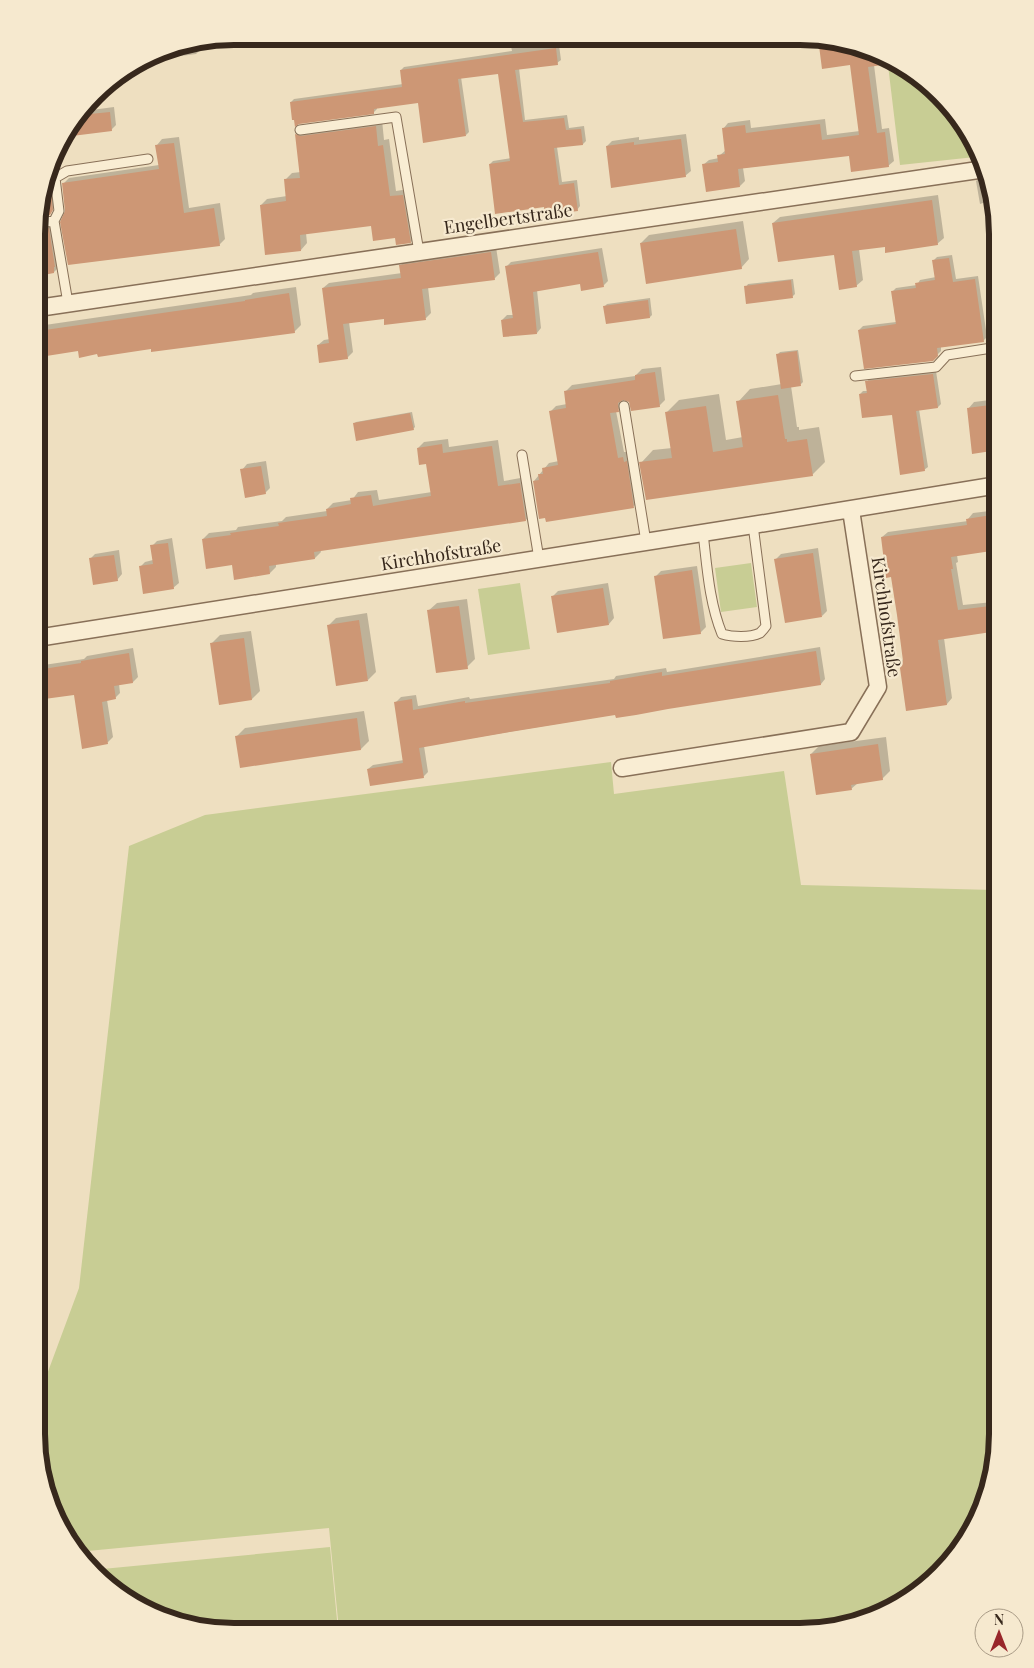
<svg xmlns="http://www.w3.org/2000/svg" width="1034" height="1668" viewBox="0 0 1034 1668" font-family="'Playfair Display',serif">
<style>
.green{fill:#c8cd94}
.shadow{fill:#0003}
.building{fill:#cd9775}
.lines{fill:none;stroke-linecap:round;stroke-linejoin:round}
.lane-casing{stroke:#887058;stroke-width:11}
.street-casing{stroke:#887058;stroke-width:19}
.lane{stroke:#f9edd3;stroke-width:9}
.street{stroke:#f9edd3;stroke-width:16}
.labels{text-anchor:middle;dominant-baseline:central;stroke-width:4.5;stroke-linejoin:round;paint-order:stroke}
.street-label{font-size:18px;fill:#37281c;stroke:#f6e9cf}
.rim{fill:none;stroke:#37281c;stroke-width:6}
</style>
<rect width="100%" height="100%" fill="#eedfc0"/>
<!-- green -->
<path class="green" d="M897,63L921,77L957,114L973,142L975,157L900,165L888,65Z
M751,563L757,607L721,612L715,568Z
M520,583L530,649L488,655L478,589Z
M611,762L614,794L784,771L801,885L994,890L997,933V1447L987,1498L957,1554L921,1591L876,1617L800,1632L339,1630L329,1528L77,1552V1554L51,1510L36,1434V1404L79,1288L129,846L205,815Z
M330,1547L338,1630H208L158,1617L114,1591L92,1570Z"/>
<!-- shadow -->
<path class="shadow" d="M234,36H241L201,43L202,48L196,54L181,56L180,47Z
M509,37H546L548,47L559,45L561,60L557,63L519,68L525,120L567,115L569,128L584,126L586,141L583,144L557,147L562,182L577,180L580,206L577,210L545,206L490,164L493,161L511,158L499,72L461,77L469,132L466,135L419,101L377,107V109L374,112L291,102L294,99L403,84L401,70L404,67L512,51Z
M690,38H719L690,40Z
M819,38H826L876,51L874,65L882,129L889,128L894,161L888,166L850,154L743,168L745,181L740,186L703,165L709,160L719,158V156L726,150L723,129L728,123L750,120L751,128L825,119L827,135L860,131L851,64L823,67Z
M114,107L116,125L111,130L65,135L84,111Z
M382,120L384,140L389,139L396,191L409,189L417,236L411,242L372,224L306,233L307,243L301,250L261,205L267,199L287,196L285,180L292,173L301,172L297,135L303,129Z
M686,134L691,171L685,176L607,146L612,141L639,137V140Z
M179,137L189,208L220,203L225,239L219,245L66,211L63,184L69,178L159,165L157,145L162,139Z
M975,144L983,158V159H976Z
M52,161L57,204L49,214L38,216V208Z
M986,175L994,213L988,214L986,202L980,204L976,181L981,176Z
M938,195L944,238L937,244L886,246L859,249L863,280L856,286L835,253L773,223L780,217Z
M38,220L53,224L59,267L54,272L38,274Z
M743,221L749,259L741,268L641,243L649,235Z
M496,247L500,273L494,279L428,287L431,313L426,318H385L349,322L353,352L347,358L318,345L324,340L330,339L323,288L329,283L402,273L400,266L406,260Z
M602,248L608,281L603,286L581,283L537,290L541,328L537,333L502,320L507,315H514L506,267L511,262Z
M952,255L956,279L978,276L987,337L983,341L941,347V351L932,360L859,330L863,326L896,322L892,292L896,288L917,285L920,280L936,277L933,261L937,257Z
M793,279L795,294L793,296L746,287L748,284Z
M296,287L301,325L294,332L98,353L79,350L39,356V361L38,362V326L251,295L253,293Z
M650,298L652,315L650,317L605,306L607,304Z
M798,350L803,382L801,384L791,386L797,427H799V430L819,427L825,462L812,475L641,463L653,450L672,448L666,413L679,400L719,394L726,440L743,437L738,402L750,389L782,384L778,354L780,352Z
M661,367L665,400L659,406L630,402L624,399V405L616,411L624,452H628L639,501L634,506L534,481L549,463L559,461L550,412L556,406L567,404L566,391L572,385L635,376L642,369Z
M936,371L941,404L938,407L919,409L928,467L924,470L893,413L860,394L863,391H868L867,382L870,378Z
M998,399V449L968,409L974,402Z
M412,412L415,427L413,429L354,424L356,422Z
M448,439L449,447L498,440L504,481L526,477L532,513L526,520L320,549L321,552L315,558L276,564V567L270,573L233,564L203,539L209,533L236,530L238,527L282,521L286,517L327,511V509L333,503L352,500L358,492L377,490L379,500L432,492L427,462L418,448L424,442Z
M266,461L270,488L265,493L242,470L247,464Z
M998,510V549L957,555L958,562L956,563L963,605L993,602V598L998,594V685L993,652H989L987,631L944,638L952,698L947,704L907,710L901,662L904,658L892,576L882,537L888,532L968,521V519L973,513Z
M172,538L179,583L173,588L140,567L145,562L153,560L152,546L157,541Z
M818,548L827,611L822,616L776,559L781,554Z
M119,550L122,574L117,580L90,559L95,554Z
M697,566L706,627L700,633L655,577L661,571Z
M608,583L614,618L609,624L553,596L558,591Z
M467,599L475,659L467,667L428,611L437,603Z
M367,613L376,672L368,680L328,626L336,618Z
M251,631L260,691L252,699L220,703L212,643L220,635Z
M820,647L825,679L821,684L616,714L424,746L428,772L423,777L368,769L373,765L404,760L396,702L401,697L416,695L418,706L469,697L470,699L614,679L616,676L666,668L667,672Z
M133,648L138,677L133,682L119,684L120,693L115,698L107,700L113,737L108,742L83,748L75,693L37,699V666L84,659L87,656Z
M364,711L369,741L361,749L237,736L245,728Z
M886,737L890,771L882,779L858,783L851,789L811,754L819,746Z"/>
<!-- building -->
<path class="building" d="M818,38H826L876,51L897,63L868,67L877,133L885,132L889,167L851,172L849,156L738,169L740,187L706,192L702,164L718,162L717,155L725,154L722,128L745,125L746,133L820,124L822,140L859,135L850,65L822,69Z
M556,48L558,65L515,70L523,122L564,118L566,130L581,129L583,145L554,148L559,185L574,183L578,211L545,215L544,207L495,214L489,164L510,161L498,74L458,79L466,136L423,143L418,103L374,109V114L299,124L295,127L294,120H292L290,102L402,87L400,70Z
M110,112L112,131L64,137L80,115Z
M376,126L378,146L383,145L390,196L403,195L411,243L396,245L395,238L373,241L371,226L300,235L301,251L265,255L260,205L286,201L284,179L300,178L295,134L301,136Z
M681,139L686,177L611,188L606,146L634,142V145Z
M174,143L184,213L214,208L220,246L68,265L60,222L65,211L62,183L159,169L155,145Z
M50,185L53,210L50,215L38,217V208L45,186Z
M932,200L938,245L885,253V247L852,251L857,287L839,290L834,255L778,262L772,223Z
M49,228L55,267H54V273L38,276V229Z
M736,229L742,269L646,284L640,243Z
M491,252L495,280L422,289L426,320L384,325V319L343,324L348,359L319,363L317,345L329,343L322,288L401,278L399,265Z
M598,252L604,287L581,291L580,284L533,292L537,334L503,337L501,320L513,318L505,266Z
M949,258L953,282L975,279L984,342L937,348L938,356L933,361L864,369L858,330L896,324L891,291L916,288L915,283L935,280L932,260Z
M791,280L793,298L746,304L744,286Z
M289,293L295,333L151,352V349L98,357L97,354L79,358L78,351L40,357L38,331L245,301V300Z
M648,300L650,318L606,324L603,306Z
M797,351L801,386L781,389L776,354Z
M655,372L660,407L631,411L629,402L623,400L618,403L619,412L610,413L618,458L623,457L624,462L627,461L634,508L546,522L545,518L539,519L533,481L539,480L538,474H543L542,468L558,465L549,411L566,408L564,391L635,380V375Z
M933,374L938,408L916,411L925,471L900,475L892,415L862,418L859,394L867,393L865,381Z
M778,395L785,439H787V442L807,439L813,476L646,500L639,462L672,458L665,412L706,406L713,452L743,447L736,401Z
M998,404V450L972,454L967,408Z
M410,413L414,430L356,441L353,423Z
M442,444L443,453L492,446L498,486L520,483L526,521L314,552L315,559L269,566L270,574L234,580L232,565L206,569L202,539L231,535L230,533L279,526L278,523L327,516L326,509L351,504L350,498L371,495L373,506L431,496L426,464L419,465L417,448Z
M261,466L266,494L245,498L240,469Z
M998,514V550L951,557L953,569H951L958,610L998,605V631L938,640L947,705L906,711L899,661H903L897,615L891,577L886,578L881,537L967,525L966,519Z
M168,543L174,589L143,594L139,566L153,564L150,545Z
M813,553L822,617L785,623L774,559Z
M114,555L118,581L93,585L89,558Z
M692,570L701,634L663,639L654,576Z
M603,588L609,625L557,633L551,596Z
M459,606L468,669L436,673L427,610Z
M359,620L368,681L336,686L327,625Z
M244,638L252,700L219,705L210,643Z
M816,651L821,685L668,709L636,715L616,718L615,715L510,732L419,748L424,778L370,786L367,769L403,763L394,702L412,699L413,710L465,701V703L610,683V681L662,672V676Z
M129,653L133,683L114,686L116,699L102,702L108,744L82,749L74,695L37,700V670L81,663V661Z
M357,718L361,750L240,768L235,736Z
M878,744L883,780L851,785L852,790L816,795L810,754Z"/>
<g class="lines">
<defs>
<path id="lane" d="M300,130L396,117L419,252
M38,223L54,221
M68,303L54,221L59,211L55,178L67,171L148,159
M855,376L936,367L947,355L998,347
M624,406L646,542
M522,455L539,559
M703,533C707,566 709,602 722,634C732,637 750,638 760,633C762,631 764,629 766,626L753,525"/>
<path id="street" d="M38,308L985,169
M37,638L753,525L998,485
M622,768L851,732L878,687L851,510"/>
</defs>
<!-- lane casing -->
<use href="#lane" class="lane-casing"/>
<!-- street casing -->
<use href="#street" class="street-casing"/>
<!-- lane -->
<use href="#lane" class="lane"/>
<!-- street -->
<use href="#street" class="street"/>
</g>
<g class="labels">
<!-- street labels -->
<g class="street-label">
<text transform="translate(508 218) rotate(-8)">Engelbertstraße</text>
<text transform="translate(441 554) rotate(-9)">Kirchhofstraße</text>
<text transform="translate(887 617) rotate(82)">Kirchhofstraße</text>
</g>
</g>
<!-- crop -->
<path d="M0 0H1034V1668H0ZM234 45H800A189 189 0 0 1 989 234V1434A189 189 0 0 1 800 1623H234A189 189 0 0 1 45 1434V234A189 189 0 0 1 234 45Z" fill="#f6e9cf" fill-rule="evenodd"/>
<path class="rim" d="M234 45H800A189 189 0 0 1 989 234V1434A189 189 0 0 1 800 1623H234A189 189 0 0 1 45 1434V234A189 189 0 0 1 234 45Z"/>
<!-- north arrow -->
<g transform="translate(999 1633)"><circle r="24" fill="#f6e9cf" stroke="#aa9c87"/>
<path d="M0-4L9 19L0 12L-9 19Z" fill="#98272b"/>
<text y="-8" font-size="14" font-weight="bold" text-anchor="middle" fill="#37281c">N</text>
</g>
</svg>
